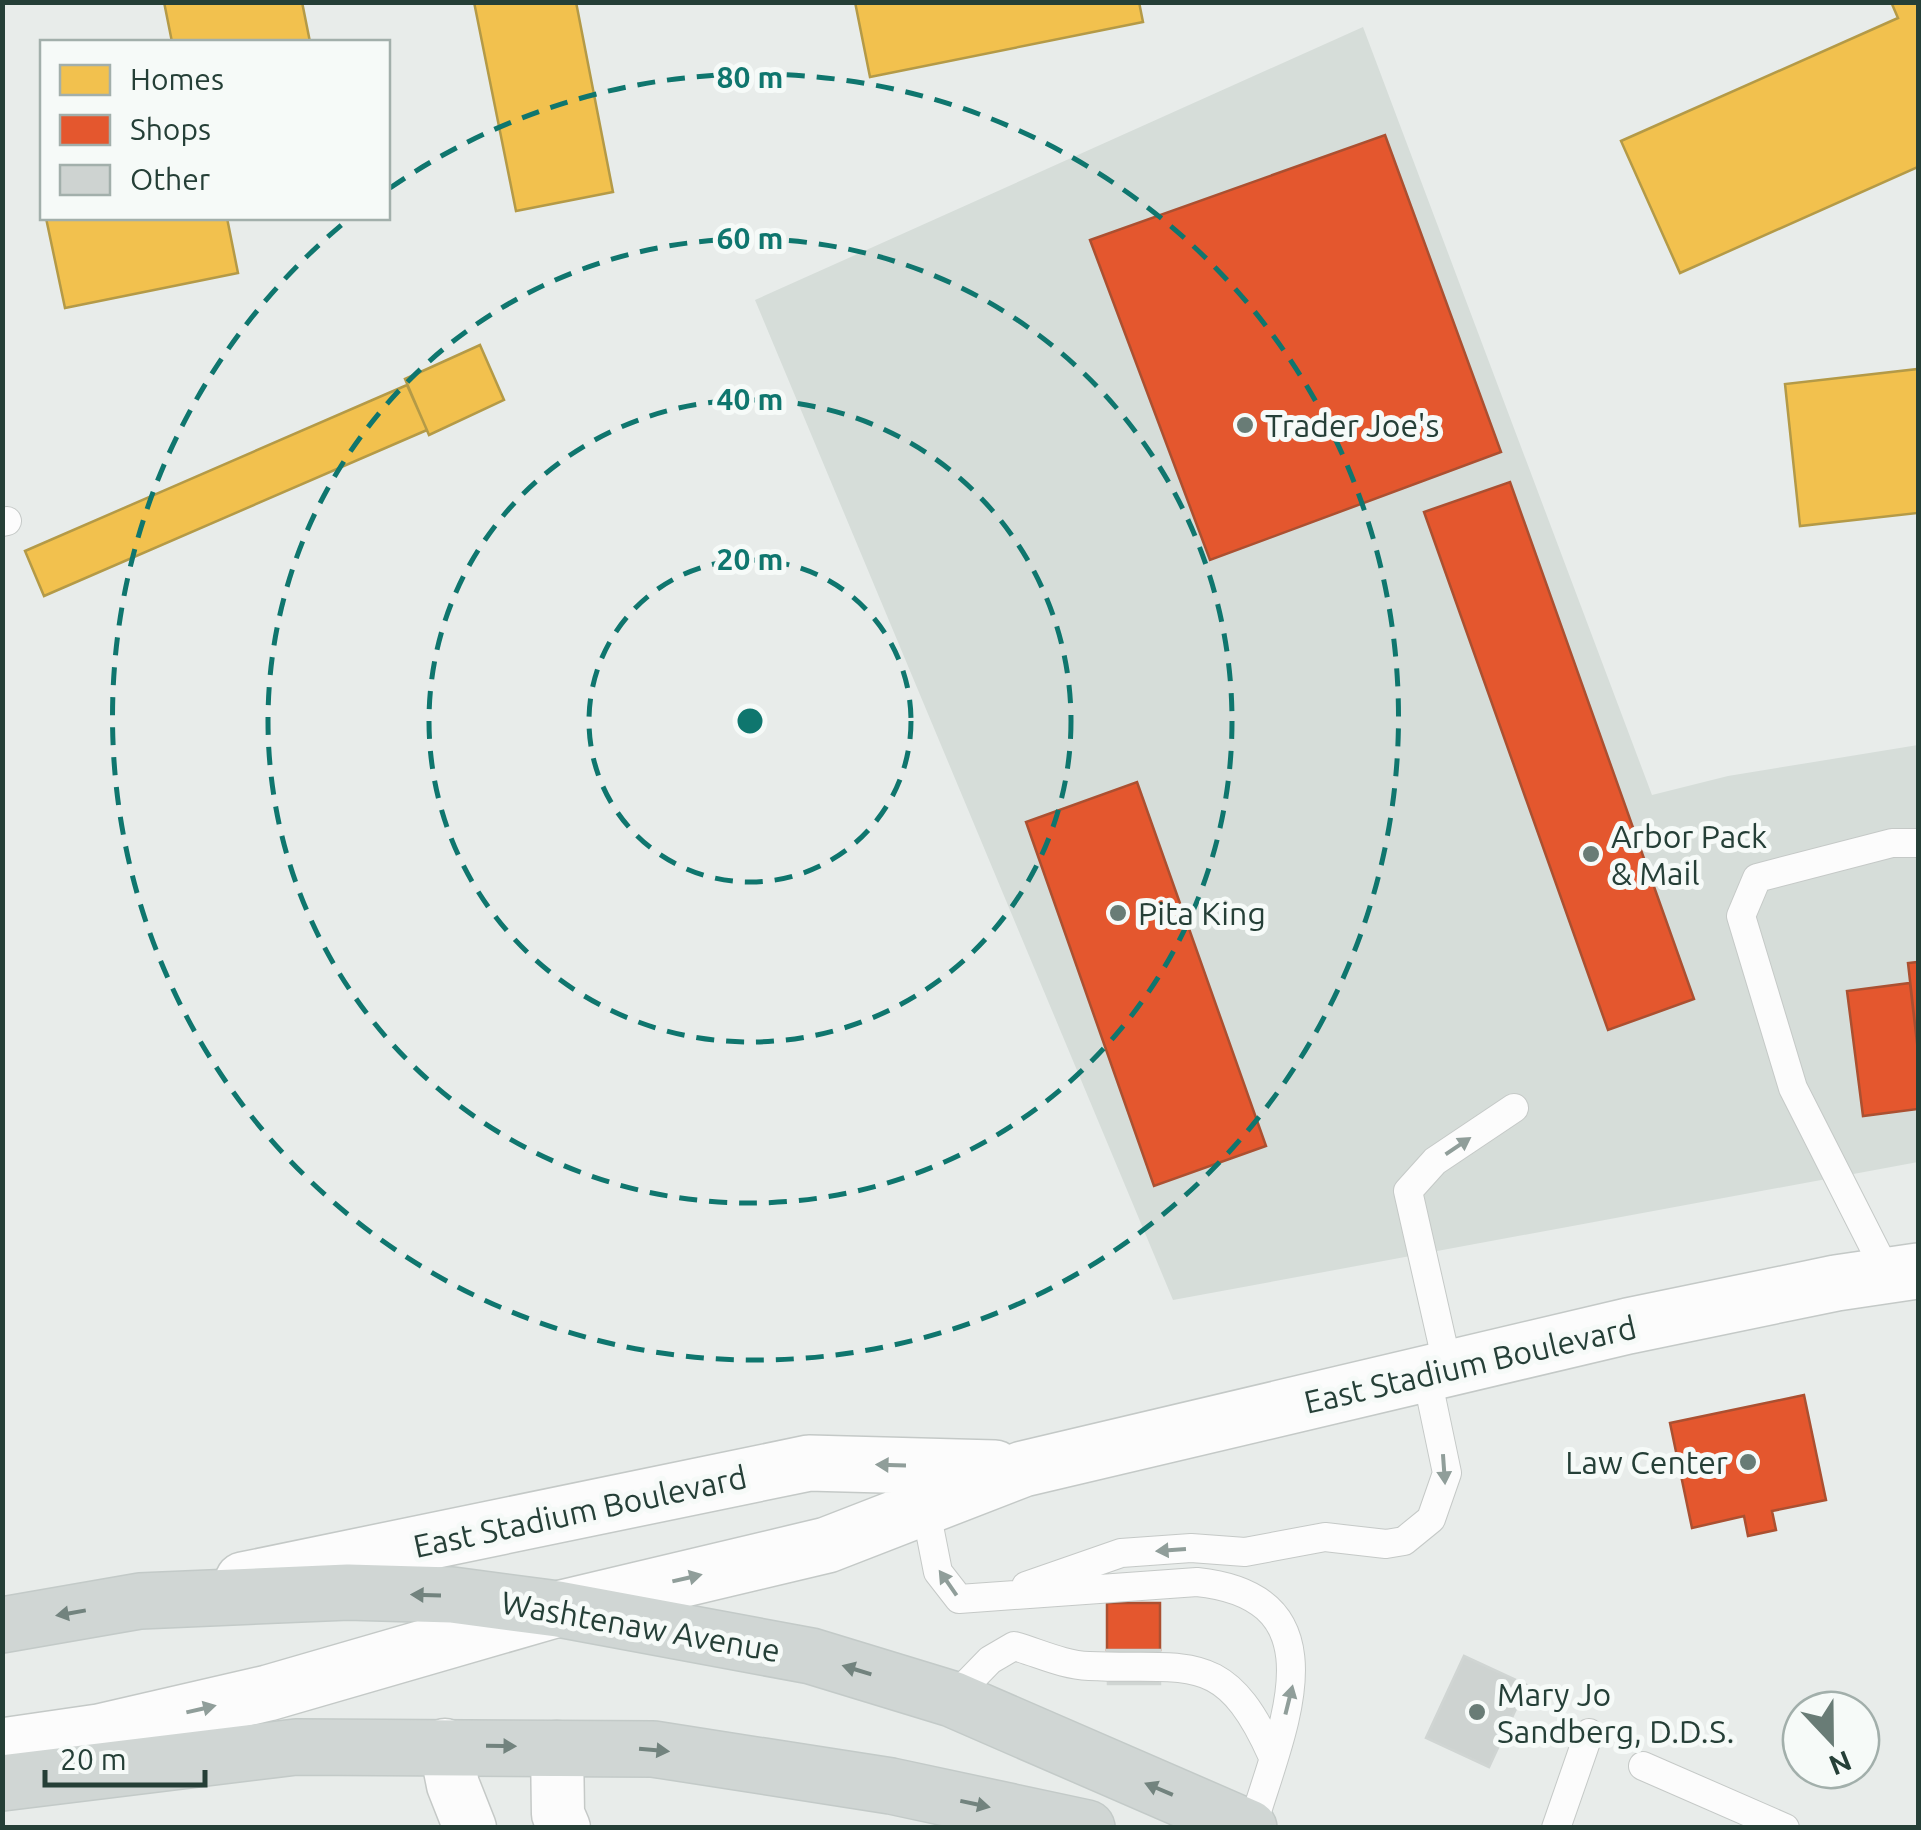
<svg xmlns="http://www.w3.org/2000/svg" width="1921" height="1830" viewBox="0 0 1921 1830" font-family="Ubuntu,sans-serif">
<style>
.built{fill:#d6ddd9}
.homes{fill:#f2c14e;stroke:#b49a47;stroke-width:2.5}
.shops{fill:#e4572e;stroke:#ab5031;stroke-width:2.5}
.building{fill:#ced3d1;stroke:#d0d5d3;stroke-width:2.5}
.lines{fill:none;stroke-linecap:round;stroke-linejoin:round}
.lane-casing{stroke:#c5c9c7;stroke-width:30}
.street-casing{stroke:#c5c9c7;stroke-width:55}
.secondary-casing{stroke:#c4c9c7;stroke-width:58}
.primary-casing{stroke:#c3cac8;stroke-width:58}
.lane{stroke:#fcfcfc;stroke-width:28}
.street{stroke:#fcfcfc;stroke-width:52}
.secondary{stroke:#fcfcfc;stroke-width:55}
.primary{stroke:#d0d6d4;stroke-width:55}
.oneway{fill:#909e9a}
.oneway2{fill:#72837e}
.ring{fill:none;stroke:#0f766e;stroke-width:5;stroke-dasharray:18 12}
.poi-dot{fill:#697c76;stroke:#f6faf8;stroke-width:4}
.labels{text-anchor:middle;dominant-baseline:central;stroke-width:10;stroke-linejoin:round;paint-order:stroke}
.poi-label{font-size:32px;fill:#253f37;stroke:#f6faf8;text-anchor:start}
.street-label{font-size:32px;fill:#253f37;stroke:#f6faf8}
.centre{fill:#0f766e;stroke:#f6faf8;stroke-width:5}
.ring-label{font-size:30px;text-anchor:middle;font-weight:bold;fill:#0f766e;stroke:#f6faf8;stroke-width:10;stroke-linejoin:round;paint-order:stroke}
</style>
<rect width="100%" height="100%" fill="#e8ecea"/>
<!-- built -->
<path class="built" d="M1363,27L1652,795L1728,776L1918,745V1162L1173,1300L755,300Z"/>
<!-- homes -->
<path class="homes" d="M164,2H302L310,42H172Z
M474,2H576L613,192L516,211Z
M855,2H1139L1143,22L870,77Z
M1918,2V167L1680,273L1621,141L1898,18L1892,4Z
M46,218H227L238,273L65,308Z
M480,345L504,400L429,435L405,379Z
M1918,369V513L1800,526L1785,384Z
M407,385L427,430L44,596L25,551Z"/>
<!-- shops -->
<path class="shops" d="M1385,135L1501,452L1210,560L1090,240Z
M1510,482L1694,999L1608,1030L1424,512Z
M1137,782L1266,1146L1154,1186L1026,822Z
M1918,962V1051L1908,963Z
M1910,983L1918,1051V1109L1863,1116L1847,991Z
M1804,1395L1826,1500L1772,1511L1776,1530L1748,1536L1744,1516L1692,1528L1670,1423Z
M1107,1603H1160V1650H1107Z"/>
<!-- building -->
<path class="building" d="M1107,1650H1160V1684H1108Z
M1464,1656L1527,1685L1489,1767L1426,1738Z"/>
<g class="lines">
<defs>
<path id="lane" d="M2,522L7,521
M1888,1275L1793,1088L1741,916L1757,878L1892,843H1918
M1448,1368L1408,1191L1435,1161L1514,1108
M925,1506L938,1572L959,1599L1197,1582C1348,1598 1278,1736 1252,1828
M1026,1586L1121,1553L1191,1548L1245,1552L1325,1537L1386,1544L1404,1541L1431,1519L1447,1473L1426,1373
M952,1699L990,1660L1014,1646C1039,1653 1063,1665 1089,1666C1187,1671 1224,1647 1272,1755
M1643,1766L1785,1828
M1556,1828L1589,1733"/>
<path id="street" d="M445,1745L453,1785L470,1828
M557,1747L558,1814L564,1828"/>
<path id="secondary" d="M243,1580L809,1463L995,1468
M2,1746L99,1732L268,1693L558,1609L827,1545L1023,1469L1628,1326L1836,1283L1918,1271"/>
<path id="primary" d="M2,1625L140,1601L348,1592L452,1595L558,1609L811,1656L952,1699L1249,1828
M2,1783L296,1747L653,1749L891,1786L1087,1828"/>
</defs>
<!-- lane casing -->
<use href="#lane" class="lane-casing"/>
<!-- street casing -->
<use href="#street" class="street-casing"/>
<!-- secondary casing -->
<use href="#secondary" class="secondary-casing"/>
<!-- primary casing -->
<use href="#primary" class="primary-casing"/>
<!-- lane -->
<use href="#lane" class="lane"/>
<!-- street -->
<use href="#street" class="street"/>
<!-- secondary -->
<use href="#secondary" class="secondary"/>
<!-- primary -->
<use href="#primary" class="primary"/>
</g>
<!-- one-way arrows -->
<defs><path id="oneway-solid" d="M-6-.8H1V-3.2L6.5 0L1 3.2V.8H-6Z" transform="scale(2.5)"/></defs>
<g class="oneway">
<use href="#oneway-solid" transform="translate(1458 1146) rotate(-34)"/>
<use href="#oneway-solid" transform="translate(891 1465) rotate(-178)"/>
<use href="#oneway-solid" transform="translate(1444 1469) rotate(86)"/>
<use href="#oneway-solid" transform="translate(1171 1550) rotate(176)"/>
<use href="#oneway-solid" transform="translate(687 1578) rotate(-13)"/>
<use href="#oneway-solid" transform="translate(948 1583) rotate(-125)"/>
<use href="#oneway-solid" transform="translate(1289 1700) rotate(-76)"/>
<use href="#oneway-solid" transform="translate(201 1709) rotate(-13)"/>
</g>
<g class="oneway2">
<use href="#oneway-solid" transform="translate(426 1595) rotate(-178)"/>
<use href="#oneway-solid" transform="translate(71 1613) rotate(170)"/>
<use href="#oneway-solid" transform="translate(857 1670) rotate(-163)"/>
<use href="#oneway-solid" transform="translate(501 1746) rotate(1)"/>
<use href="#oneway-solid" transform="translate(654 1750) rotate(5)"/>
<use href="#oneway-solid" transform="translate(1159 1789) rotate(-157)"/>
<use href="#oneway-solid" transform="translate(975 1804) rotate(12)"/>
</g>
<!-- distance rings -->
<g class="ring">
<circle cx="750" cy="721" r="161"/>
<circle cx="750" cy="721" r="321"/>
<circle cx="750" cy="721" r="482"/>
<path d="M390 188A643 643 0 1 1 350 218"/>
</g>
<!-- markers -->
<g class="poi-dot">
<circle cx="1245" cy="425" r="10"/>
<circle cx="1591" cy="854" r="10"/>
<circle cx="1118" cy="913" r="10"/>
<circle cx="1748" cy="1462" r="10"/>
<circle cx="1477" cy="1712" r="10"/>
</g>
<g class="labels">
<!-- poi labels -->
<g class="poi-label">
<text x="1265" y="425">Trader Joe's</text>
<text x="1611" y="836">Arbor Pack<tspan x="1611" dy="37">&amp; Mail</tspan></text>
<text x="1138" y="913">Pita King</text>
<text x="1728" y="1462" text-anchor="end">Law Center</text>
<text x="1497" y="1694">Mary Jo<tspan x="1497" dy="37">Sandberg, D.D.S.</tspan></text>
</g>
<!-- street labels -->
<g class="street-label">
<text transform="translate(1470 1364) rotate(-13)">East Stadium Boulevard</text>
<text transform="translate(580 1511) rotate(-12)">East Stadium Boulevard</text>
<text transform="translate(641 1626) rotate(10)">Washtenaw Avenue</text>
</g>
</g>
<circle cx="750" cy="721" r="15" class="centre"/>
<g class="ring-label">
<text x="750" y="88">80 m</text>
<text x="750" y="249">60 m</text>
<text x="750" y="410">40 m</text>
<text x="750" y="570">20 m</text>
</g>
<!-- border -->
<rect width="1921" height="1830" fill="none" stroke="#253f37" stroke-width="10"/>
<!-- legend -->
<rect x="40" y="40" width="350" height="180" fill="#f6faf8" stroke="#a2afab" stroke-width="2.5"/>
<rect x="60" y="65" width="50" height="30" fill="#f2c14e" stroke="#a2afab" stroke-width="2.5"/>
<text x="130" y="90" font-size="30" fill="#253f37">Homes</text>
<rect x="60" y="115" width="50" height="30" fill="#e4572e" stroke="#a2afab" stroke-width="2.5"/>
<text x="130" y="140" font-size="30" fill="#253f37">Shops</text>
<rect x="60" y="165" width="50" height="30" fill="#ced3d1" stroke="#a2afab" stroke-width="2.5"/>
<text x="130" y="190" font-size="30" fill="#253f37">Other</text>
<!-- north arrow -->
<g transform="translate(1831 1740) rotate(158)"><circle r="48" fill="#f6faf8" stroke="#a2afab" stroke-width="2.5"/>
<path d="M0-8L18 38L0 25L-18 38Z" fill="#697c76"/>
<text y="-15" font-size="28" font-weight="bold" text-anchor="middle" fill="#253f37">N</text>
</g>
<!-- scale -->
<path d="M45 1770v15h160v-15" fill="none" stroke="#253f37" stroke-width="5"/>
<text x="60" y="1770" font-size="30" fill="#253f37" stroke="#f6faf8" stroke-width="8" paint-order="stroke">20 m</text>
</svg>
